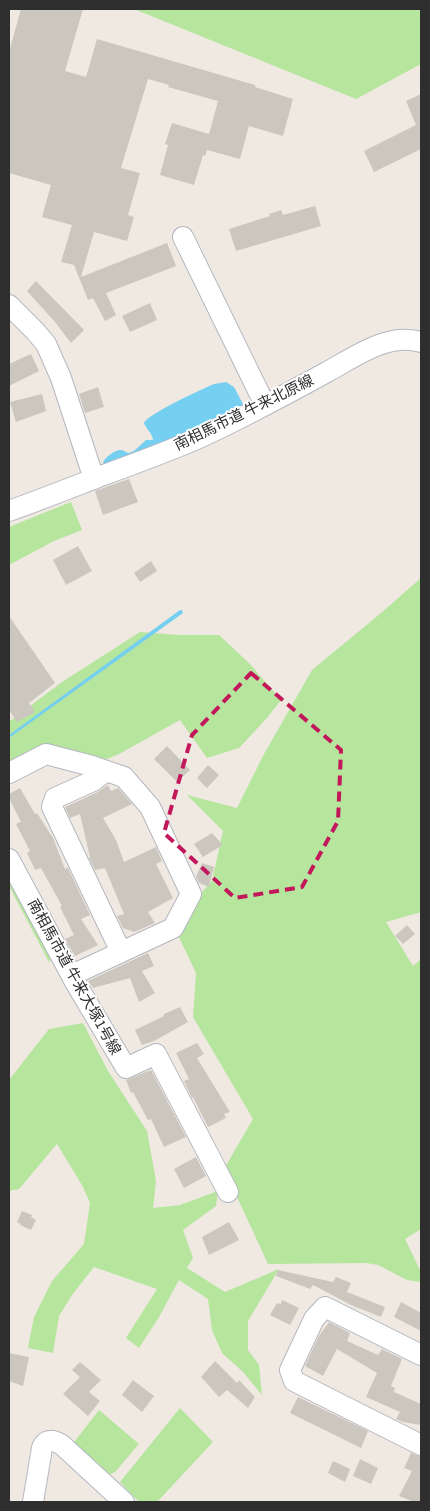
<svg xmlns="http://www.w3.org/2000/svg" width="430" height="1511" viewBox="0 0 430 1511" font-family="'Source Sans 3','Noto Sans JP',sans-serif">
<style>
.green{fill:#b6e59e}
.water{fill:#75cff0}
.building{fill:#cbc7bf}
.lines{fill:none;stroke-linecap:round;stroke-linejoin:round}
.minor-casing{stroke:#b4b7c1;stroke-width:22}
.minor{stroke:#fff;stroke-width:20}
.marked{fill:none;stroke:#c2185b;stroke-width:4;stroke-dasharray:10 6;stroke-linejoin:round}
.labels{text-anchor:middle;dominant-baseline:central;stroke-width:4;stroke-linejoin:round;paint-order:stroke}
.street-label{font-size:15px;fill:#2e2e2e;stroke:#fff}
</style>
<rect width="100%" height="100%" fill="#efe9e1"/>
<!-- green -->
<path class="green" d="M134,9H421V64L356,99Z
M71,502L82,530L54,541L9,565V527Z
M421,578V912L386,922L413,966L421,959V1229L405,1239L421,1272V1282L407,1280L378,1265L366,1263L268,1264L224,1169L253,1119L193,1017L196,973L176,931L189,906L212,881L223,831L187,795L237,808L264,754L312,670L381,613Z
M140,632L179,635H219L250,664L281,700L267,718L239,748L207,758L180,720L119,754L107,759L38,746L9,761V722L62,682Z
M9,874L46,943L45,950L51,960L49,962L9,886Z
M83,1023L108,1071L147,1131L156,1181L153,1208L180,1205L218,1191L216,1206L183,1230L193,1258L187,1268L225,1292L279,1269L248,1321V1350L259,1365L262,1395L243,1372L222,1353L212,1330L208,1299L179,1280L159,1317L139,1348L126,1338L157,1289L94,1267L72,1295L59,1316L53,1353L28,1348L34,1317L52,1281L84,1244L90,1203L82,1185L57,1144L19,1189L9,1191V1080L49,1029Z
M180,1408L213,1442L157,1502H139L120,1482Z
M99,1410L139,1444L115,1472L107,1476L72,1445Z"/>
<!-- water -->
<path class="water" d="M226,382L234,387L244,406L189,433L105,466L103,462C106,457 114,450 121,450C124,450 126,453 129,453C135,452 142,443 146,440H153C153,434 146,429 144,423C148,414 202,389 214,384C218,383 222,383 226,382Z
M180,610H182L183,613L9,738V735Z"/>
<!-- building -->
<path class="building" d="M21,9H83L65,71L86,77L97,39L255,85V87L293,99L283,136L249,126L240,159L207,150L205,156L203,155L194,185L160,175L168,145L165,144L172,123L209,134L218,101L168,87L169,85L148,79L121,168L140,173L128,215L134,217L127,241L94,232L81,277L167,243L176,266L106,293L116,315L105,321L93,298L88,300L74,265L61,262L72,225L42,217L51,185L9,173V52Z
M421,94V149L374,172L364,151L416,125L406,101Z
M315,206L321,226L236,251L229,229L270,216L269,214L281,210L283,215Z
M36,281L84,330L71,343L55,322L27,291Z
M150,303L157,320L130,332L122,316Z
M31,354L39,371L9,386V364Z
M98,387L104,407L85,413L79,394Z
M42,394L46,411L16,422L10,402Z
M129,479L138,502L103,515L95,491Z
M78,546L92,571L66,585L53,560Z
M151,561L157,571L140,582L134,573Z
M9,616L55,683L29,703L35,712L17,722L9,710Z
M167,746L190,770L177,782L154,759Z
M208,765L219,775L207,788L197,778Z
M108,785L111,791L118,788L132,804L103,818L116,840L124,862L156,847L162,861L156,864L173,898L148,912L155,923L134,932L123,928L117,916L124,914L105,868L95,870L89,858L90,857L80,814L70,818L65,807L98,792Z
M20,788L35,814L37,813L53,838L65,869L68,868L90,915L81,919L98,945L75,956L65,939L74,935L60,907L62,906L41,868L35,870L27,853L30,851L16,824L21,822L9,798V794Z
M212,833L223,845L203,857L194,844Z
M202,863L214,867L209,887L199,883L196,877Z
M407,925L415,934L403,944L395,936Z
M148,953L154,966L142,971L155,993L139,1002L130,978L93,988L88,981Z
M180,1007L188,1022L154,1041L142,1045L135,1030L164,1016V1014Z
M197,1043L204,1054L197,1058L230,1112L224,1114L226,1118L208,1127L193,1097L192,1098L184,1081L189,1079L176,1053Z
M151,1070L186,1137L164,1147L151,1119L148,1120L133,1092L131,1093L126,1080Z
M196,1157L206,1176L184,1188L174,1169Z
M22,1211L32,1215L31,1217L36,1220L31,1230L20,1225L21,1224L17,1222Z
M229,1222L239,1240L209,1255L202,1237Z
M278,1270L333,1282L336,1277L351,1283L347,1292L385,1307L381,1317L351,1305L313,1285L310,1289L276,1276Z
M282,1300L299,1308L290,1325L270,1315L277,1303L281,1304Z
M401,1302L421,1313V1331L394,1317Z
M329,1322L350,1333L347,1341L378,1355L382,1349L402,1359L391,1386L395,1388L394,1392L421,1404V1425L403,1422L396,1419L400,1412L366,1397L377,1373L337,1349L323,1376L305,1366L319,1336Z
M9,1353L29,1357L23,1386L9,1381Z
M215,1361L237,1383L239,1380L255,1397L248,1408L227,1390L219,1397L201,1377Z
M80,1362L101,1380L89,1392L100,1401L88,1416L63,1394L80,1377L72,1370Z
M133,1380L154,1396L142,1412L122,1395Z
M298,1397L368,1431L361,1448L290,1413Z
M411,1453L421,1457V1502H414L399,1496L412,1471L404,1468Z
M360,1459L378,1468L371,1484L353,1476Z
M333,1461L350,1469L345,1482L328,1473Z"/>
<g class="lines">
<defs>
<path id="minor" d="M183,237L265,405
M9,305L35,331L46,344L61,378L94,479
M9,511C40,500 70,488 101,476C134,464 167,452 199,438C243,418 285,395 327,372C355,357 388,332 421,342
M106,771L93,781L55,798L52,807L121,952
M9,773L46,754L92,766L124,777L150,807L191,894L173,928L72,975
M9,859L75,982L126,1068L156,1054L228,1192
M421,1355L325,1307L314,1319L290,1370L294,1381L421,1445
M33,1502L42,1448C46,1438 54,1440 62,1445L124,1502"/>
</defs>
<!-- minor casing -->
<use href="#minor" class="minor-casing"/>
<!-- minor -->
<use href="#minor" class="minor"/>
</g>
<!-- marked area -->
<path class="marked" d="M251,673L341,750L338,821L302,887L235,898L164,833L192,735Z"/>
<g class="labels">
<!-- street labels -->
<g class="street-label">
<text transform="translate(244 413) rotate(-26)">南相馬市道 牛来北原線</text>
<text transform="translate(74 977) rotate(61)">南相馬市道 牛来大塚1号線</text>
</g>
</g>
<!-- border -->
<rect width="430" height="1511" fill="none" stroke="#2e2e2e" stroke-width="20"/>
</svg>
